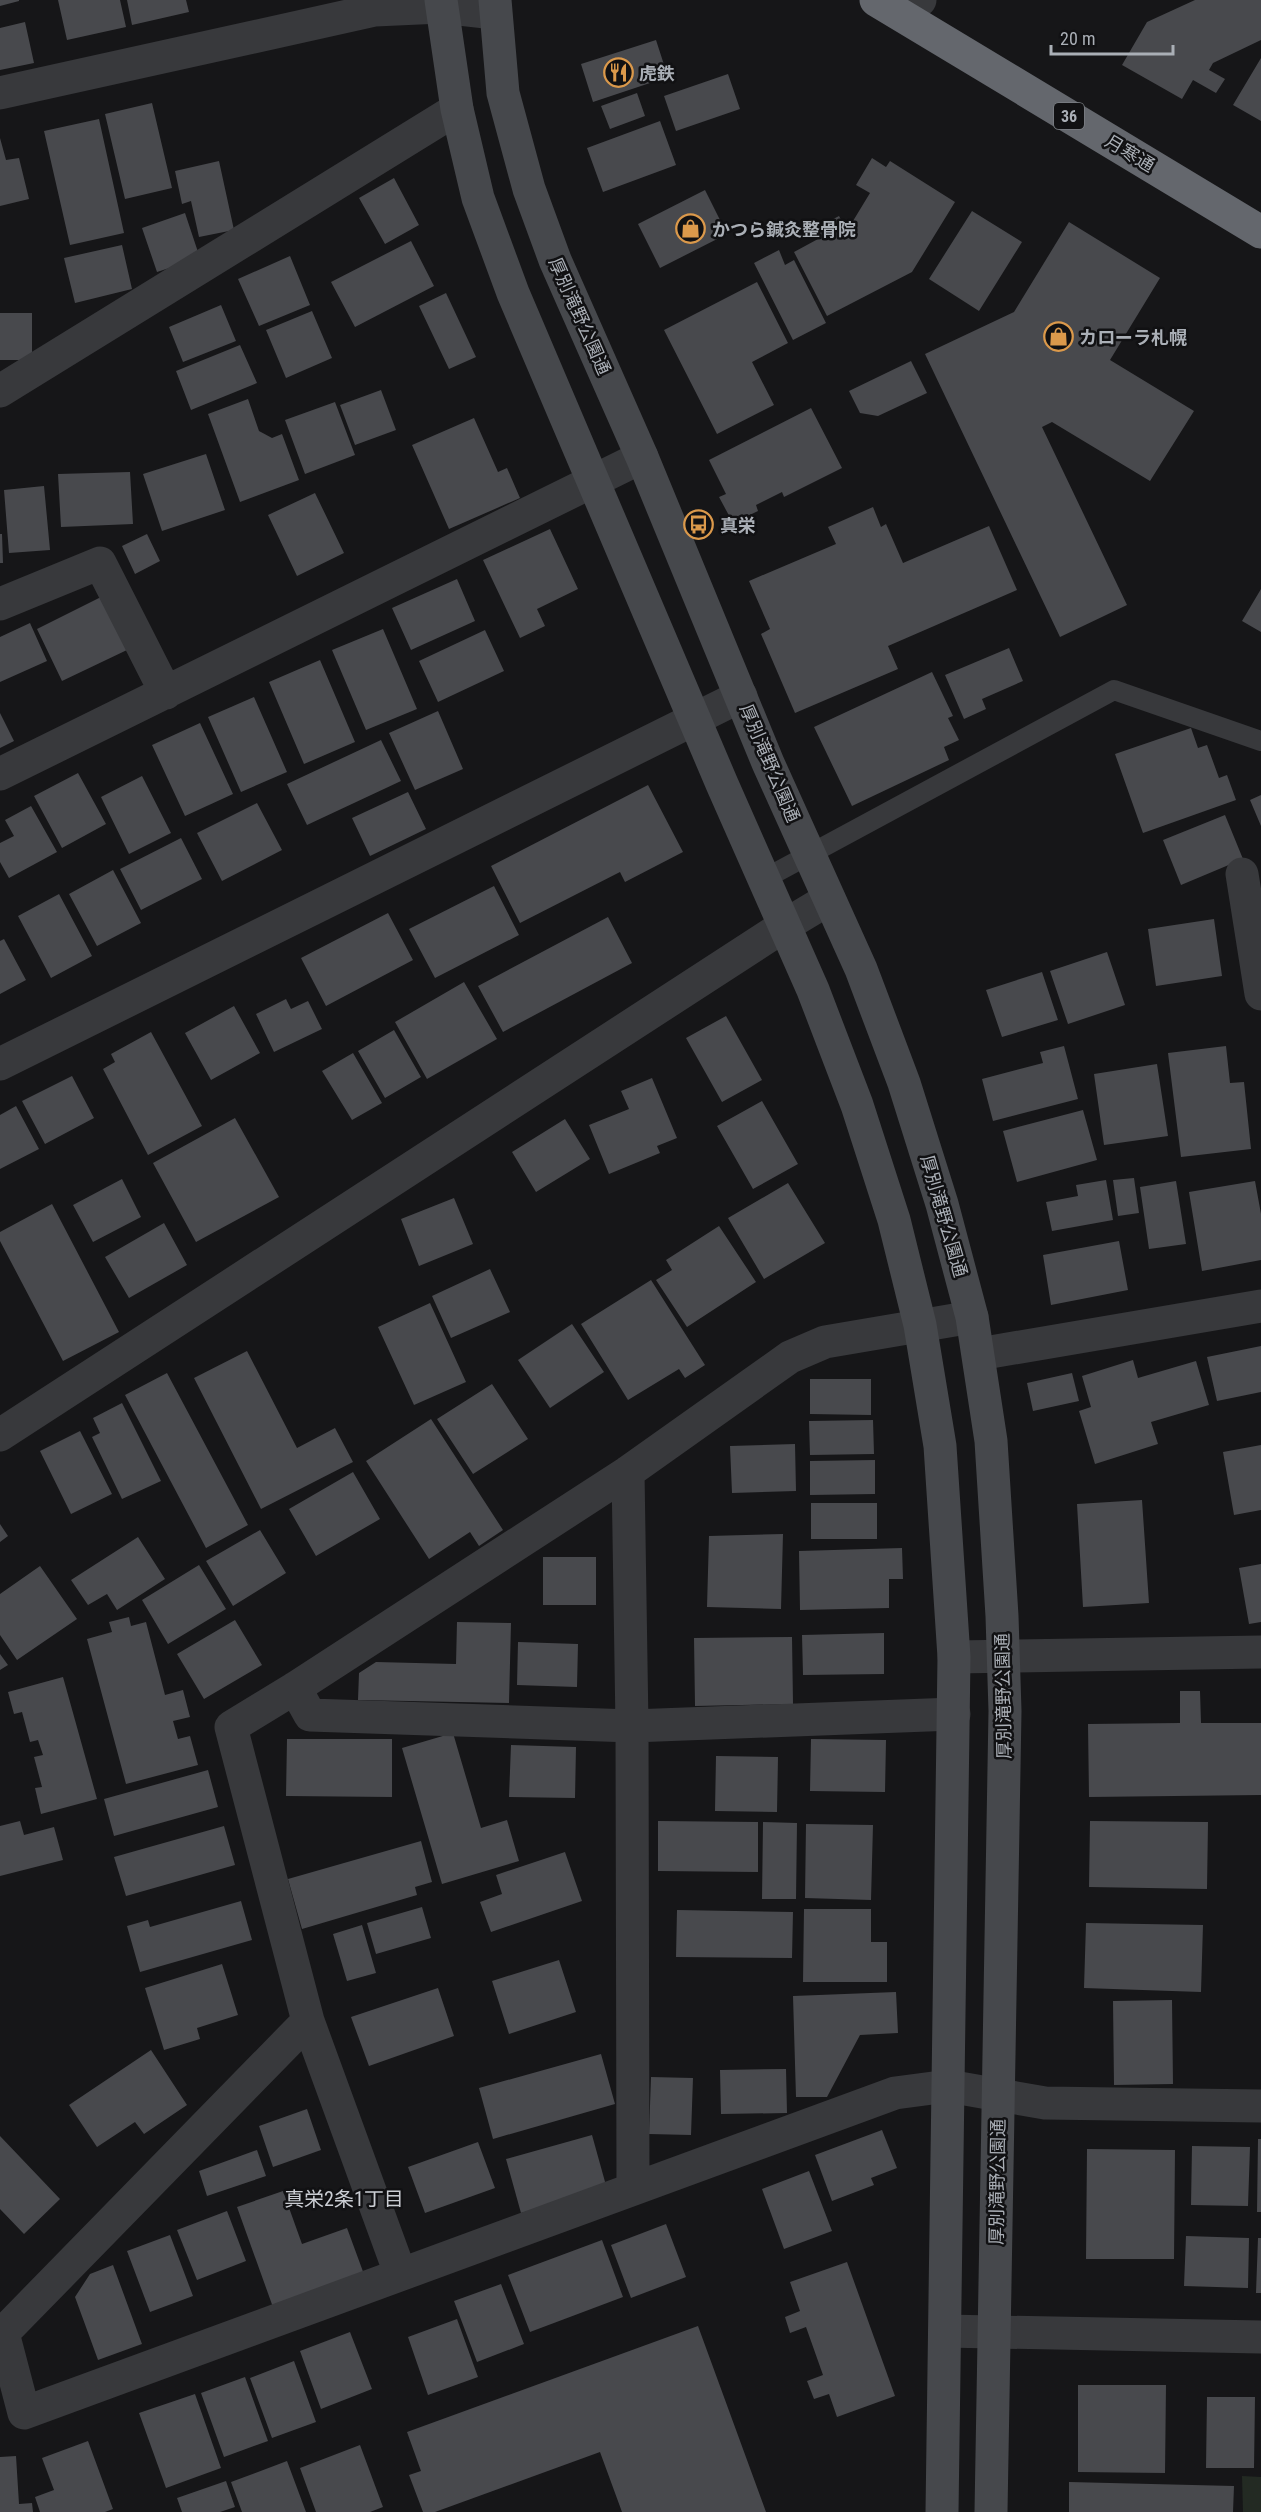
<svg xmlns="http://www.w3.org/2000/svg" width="1261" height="2512" viewBox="0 0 1261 2512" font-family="'Roboto Condensed','Noto Sans JP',sans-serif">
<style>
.green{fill:#232a23}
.building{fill:#48494d}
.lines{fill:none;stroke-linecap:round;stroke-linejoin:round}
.lane{stroke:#38393c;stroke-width:20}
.street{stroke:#38393c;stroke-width:33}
.secondary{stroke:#46484c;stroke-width:33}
.highway{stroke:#64676d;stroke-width:33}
.labels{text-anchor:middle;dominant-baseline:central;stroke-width:5;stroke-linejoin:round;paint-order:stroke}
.shield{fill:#111113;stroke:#7c8085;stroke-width:1.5}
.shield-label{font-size:16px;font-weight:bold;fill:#aaafb6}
.poi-label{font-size:18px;font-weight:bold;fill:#aaafb6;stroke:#111113;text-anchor:start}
.street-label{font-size:18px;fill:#aaafb6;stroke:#111113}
.neighbourhood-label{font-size:20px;fill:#cacdd3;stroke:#111113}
</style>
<rect width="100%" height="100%" fill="#161618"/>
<!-- green -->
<path class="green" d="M1242,2476L1261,2477V2512H1243Z"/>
<!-- building -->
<path class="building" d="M0,0H19V1L0,6Z
M58,0H120L126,27L67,40Z
M127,0H186L189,12L132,25Z
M1195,0H1261V40L1213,63L1209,70L1225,79L1216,93L1193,80L1182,99L1122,65L1147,22Z
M25,22L34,63L0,70V28Z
M656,40L668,77L593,102L581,64Z
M1261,58V121L1233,105Z
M728,74L740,109L676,131L664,96Z
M637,93L645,116L610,129L601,106Z
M152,103L172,188L125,199L105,114Z
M99,119L124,233L70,245L44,131Z
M660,121L676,165L603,192L587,148Z
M0,138L6,160L19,158L29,199L0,206Z
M872,158L886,167L890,161L955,202L912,272L827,316L794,252L818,239L814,229L839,216L844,225L853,221L870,193L856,185Z
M219,161L234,230L199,237L191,201L182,204L175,171Z
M394,178L419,225L385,244L359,198Z
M705,190L727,234L660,268L638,224Z
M972,211L1022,242L979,311L929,279Z
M185,213L200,258L157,272L142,228Z
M1069,222L1160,278L1110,360L1194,411L1150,481L1052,422L1042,427L1127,605L1060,637L925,354L1014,312Z
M411,241L434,286L355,327L331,282Z
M122,245L132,289L75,303L64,258Z
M779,250L785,265L794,260L826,323L793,340L754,263Z
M290,256L310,305L259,326L238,279Z
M757,282L788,343L752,362L774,405L717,434L664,330Z
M446,293L476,357L449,369L419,306Z
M221,305L236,341L183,362L169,327Z
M312,311L332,358L286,378L266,330Z
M0,313H32V360H0Z
M240,345L257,383L191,410L176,371Z
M911,361L927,393L878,416L860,413L849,391Z
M381,390L396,430L355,445L340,405Z
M248,399L259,431L272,438L282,434L299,480L240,502L208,414Z
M335,402L355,455L305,474L285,420Z
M811,408L842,468L784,497L782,492L756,505L758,511L733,523L719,497L726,494L709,460Z
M474,418L498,472L507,468L520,498L449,529L412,445Z
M206,454L225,510L162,531L143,474Z
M130,472L133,524L61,527L58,474Z
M44,486L50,550L9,553L4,490Z
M315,493L344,553L297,576L268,515Z
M873,507L881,527L886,524L903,563L989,526L1017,590L888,646L898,669L795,713L761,634L770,629L749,581L836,544L828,527Z
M550,529L578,589L537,609L545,626L520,638L483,560Z
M0,534H2L3,563H0Z
M147,534L160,561L135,574L122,546Z
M457,579L475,621L411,650L392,608Z
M1261,589V632L1242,621Z
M101,597L127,650L62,681L37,629Z
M30,623L47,661L0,682V637Z
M383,629L417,709L366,730L332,650Z
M485,630L504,671L438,702L419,661Z
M1009,648L1023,681L982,699L986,709L964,719L945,675Z
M320,660L355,742L304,764L269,682Z
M932,672L953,716L948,718L959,740L944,747L949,760L852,806L814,727Z
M254,697L287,772L241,792L208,717Z
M438,711L463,769L415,790L389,733Z
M0,713L14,741L0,748Z
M200,723L233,794L185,816L152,745Z
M1191,728L1198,748L1207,745L1219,778L1227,775L1236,800L1143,833L1115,754Z
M381,740L401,781L307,825L287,784Z
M78,773L106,824L62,848L34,796Z
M142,776L171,833L129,854L101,797Z
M648,785L683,852L625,882L620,872L520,923L491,866Z
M408,792L426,829L370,856L352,818Z
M1261,795V826L1250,800Z
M257,803L282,850L222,881L197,833Z
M31,806L57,852L9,878L0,862V843L14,836L5,820Z
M1225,815L1243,859L1181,885L1163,840Z
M181,838L202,879L141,910L120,869Z
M113,870L141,923L97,946L69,894Z
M494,886L519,935L435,978L409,929Z
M59,894L92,956L51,978L18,916Z
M388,913L413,960L326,1006L301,958Z
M608,917L632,963L503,1032L478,986Z
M1214,919L1222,976L1156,986L1148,929Z
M4,939L26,980L0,994V941Z
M1107,952L1125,1005L1068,1024L1050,971Z
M1042,972L1058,1020L1002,1037L986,990Z
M464,982L497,1039L427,1079L395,1022Z
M286,999L291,1009L308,1001L322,1029L274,1052L256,1014Z
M234,1006L260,1053L211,1080L185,1033Z
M726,1016L762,1080L722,1102L686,1038Z
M394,1030L421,1077L385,1098L358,1051Z
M151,1032L202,1126L148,1155L103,1069L115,1062L111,1054Z
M1064,1046L1078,1099L993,1121L982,1079L1043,1063L1040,1052Z
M1226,1046L1230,1083L1244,1082L1251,1149L1181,1157L1168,1053Z
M353,1053L382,1103L352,1120L322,1071Z
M1157,1064L1168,1136L1104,1145L1094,1074Z
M72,1076L94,1118L45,1144L22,1101Z
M652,1078L677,1138L657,1146L660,1153L609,1174L589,1125L629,1109L621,1091Z
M762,1101L798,1164L753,1189L717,1126Z
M16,1106L39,1149L0,1169V1115Z
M1083,1110L1097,1160L1017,1182L1003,1131Z
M235,1118L279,1197L196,1242L153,1163Z
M565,1119L590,1159L536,1192L512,1152Z
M1134,1178L1139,1213L1118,1216L1113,1180Z
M122,1179L141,1217L93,1242L73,1205Z
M1106,1180L1113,1220L1052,1231L1046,1202L1078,1196L1076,1185Z
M1176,1181L1186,1244L1149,1249L1140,1187Z
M1255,1181L1261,1214V1260L1202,1271L1189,1192Z
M788,1183L825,1243L764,1279L728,1218Z
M454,1198L473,1244L419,1266L401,1219Z
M52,1204L119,1332L63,1361L0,1241V1232Z
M164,1223L187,1265L129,1298L105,1257Z
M719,1226L756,1282L687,1327L656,1280L672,1270L666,1260Z
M1119,1241L1128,1290L1051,1305L1043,1255Z
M490,1269L510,1312L451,1338L432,1296Z
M651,1280L705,1365L685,1378L679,1369L628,1400L581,1324Z
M430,1303L466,1382L414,1405L378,1327Z
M572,1324L604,1372L550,1408L518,1360Z
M1261,1346V1392L1217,1401L1207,1357Z
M247,1351L297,1448L335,1428L353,1462L261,1509L194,1378Z
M1133,1360L1138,1378L1196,1361L1209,1405L1151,1422L1158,1444L1095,1464L1079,1411L1091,1407L1082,1376Z
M167,1373L248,1525L206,1548L125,1395Z
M1072,1373L1079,1401L1033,1411L1027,1383Z
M810,1379H871V1415L810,1414Z
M492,1384L528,1439L473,1474L437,1419Z
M122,1403L161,1481L122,1499L92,1437L100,1433L93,1418Z
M431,1419L503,1530L479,1546L470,1532L429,1559L366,1461Z
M873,1420L874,1454L810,1455L809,1421Z
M80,1431L112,1494L71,1514L40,1451Z
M795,1444L796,1491L732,1493L730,1446Z
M1261,1445V1510L1234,1515L1223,1452Z
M875,1460V1494L810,1495V1461Z
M353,1472L380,1519L316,1556L289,1509Z
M1142,1500L1149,1603L1083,1607L1077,1504Z
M811,1503H877V1539H811Z
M0,1524L8,1536L0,1542Z
M260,1530L286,1573L233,1606L206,1561Z
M783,1534L781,1609L707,1607L709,1536Z
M138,1537L165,1579L117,1610L107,1594L88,1605L71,1580Z
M902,1548L903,1579H889V1608L800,1610L799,1551Z
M543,1557H596V1605H543Z
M1261,1564V1622L1249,1624L1239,1568Z
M199,1565L226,1609L168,1644L142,1600Z
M40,1566L77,1619L17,1660L0,1635V1594Z
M129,1617L131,1626L146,1622L165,1695L183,1690L190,1717L173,1721L178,1739L190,1736L198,1765L126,1784L87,1639L112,1632L109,1622Z
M235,1620L262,1665L204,1699L177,1654Z
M457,1622L511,1623L509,1703L358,1700L359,1673L376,1662L456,1664Z
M884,1633V1674L803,1675L802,1635Z
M792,1637L793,1704L695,1706L694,1638Z
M518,1642L578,1644L577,1687L517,1685Z
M0,1654L8,1665L0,1670Z
M63,1677L97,1799L41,1814L35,1788L42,1787L34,1757L43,1755L38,1740L30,1742L22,1712L14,1714L8,1692Z
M1180,1691H1200L1201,1723H1261V1795L1089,1797L1088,1724L1180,1723Z
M453,1733L481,1828L507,1820L519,1861L442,1884L402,1748Z
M287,1739H392V1797L286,1796Z
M811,1739L886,1740L885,1792L810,1791Z
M511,1745L576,1747L575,1798L509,1797Z
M716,1756L778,1757L777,1812L715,1811Z
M208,1770L218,1807L114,1836L104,1799Z
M20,1821L24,1835L54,1827L63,1860L0,1876V1826Z
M658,1821L758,1822V1872L658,1871Z
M1090,1821L1208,1822L1207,1889L1089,1887Z
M763,1822L797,1823L796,1899H762Z
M806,1824L873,1825L871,1900L805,1898Z
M224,1826L235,1865L126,1896L114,1857Z
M421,1841L432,1882L415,1887L417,1895L302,1929L288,1879Z
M565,1852L582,1901L491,1932L480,1902L502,1894L496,1875Z
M241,1901L252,1940L140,1972L127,1926L148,1920L150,1927Z
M422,1907L431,1938L376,1954L367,1923Z
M804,1909H871V1942H887V1982H803Z
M677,1910L793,1912L792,1958L676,1957Z
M1086,1923L1203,1925L1201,1992L1084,1988Z
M362,1925L376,1973L347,1981L333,1934Z
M559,1960L576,2012L509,2034L492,1981Z
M222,1964L238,2015L197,2028L200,2039L164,2050L145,1988Z
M438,1988L454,2036L369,2066L351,2017Z
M896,1992L898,2033L860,2035L827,2097H796L793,1996Z
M1172,2000L1173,2084L1114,2085L1113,2001Z
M151,2050L187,2105L144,2134L135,2122L97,2147L69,2105Z
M601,2054L615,2104L493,2139L479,2088Z
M786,2069L787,2113L721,2114L720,2070Z
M651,2077L693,2078L691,2135L649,2134Z
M307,2109L321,2150L273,2167L259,2126Z
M882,2130L897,2168L871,2178L874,2185L832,2201L815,2155Z
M592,2135L607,2189L521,2213L506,2159Z
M0,2136L60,2199L24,2234L0,2209Z
M1258,2139H1261V2212H1257Z
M478,2142L495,2188L425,2213L408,2167Z
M1192,2146L1250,2147L1248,2206L1191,2205Z
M1087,2149L1175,2150L1174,2259H1086Z
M257,2150L266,2176L207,2196L199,2171Z
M809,2171L832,2231L784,2249L762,2189Z
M283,2191L302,2244L347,2228L365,2277L274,2310L237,2207Z
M227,2211L246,2261L197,2280L177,2230Z
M666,2224L686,2277L631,2298L611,2245Z
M170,2235L193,2296L150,2312L127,2251Z
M1186,2236L1249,2238L1248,2288L1184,2286Z
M1258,2238H1261V2293H1256Z
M602,2240L623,2297L530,2332L508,2275Z
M847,2262L895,2396L837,2417L829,2394L814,2399L807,2381L823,2375L806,2327L790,2333L785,2317L800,2311L790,2282Z
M113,2265L142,2344L98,2360L75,2297L90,2274Z
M501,2284L524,2344L477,2362L454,2301Z
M457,2319L478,2377L428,2395L408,2337Z
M698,2326L766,2512H622L600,2452L435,2512H423L409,2475L421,2471L407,2432Z
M350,2332L372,2389L321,2409L300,2351Z
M294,2361L316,2422L272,2438L250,2378Z
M245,2377L268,2441L224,2457L201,2393Z
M1078,2385H1166L1165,2473L1078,2472Z
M195,2394L221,2468L166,2488L139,2413Z
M1207,2397H1255L1254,2468H1206Z
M88,2441L113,2509L105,2512H40L35,2497L54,2490L42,2458Z
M360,2445L383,2507L370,2512H316L300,2468Z
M16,2456L19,2504L32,2503L33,2512H0V2457Z
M287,2461L306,2512H242L231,2482Z
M226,2481L235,2507L220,2512H182L177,2498Z
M1069,2482L1234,2486L1233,2512H1069Z"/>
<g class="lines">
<!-- lane -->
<path class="lane" d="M764,879L1114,690L1261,741"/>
<!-- street -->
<path class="street" d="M895,11L920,0
M0,93L375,10L441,7L495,13
M0,391L457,109
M0,604L100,563L166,693
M0,774L642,457
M1242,874L1261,994
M0,1064L741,696
M979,1354L1261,1306
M0,1435L784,926L829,899
M628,1472L632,1726L633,2188
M954,1657L1261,1652
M295,1688L310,1715L632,1726L954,1714
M308,2021L3,2333L24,2413L895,2093L948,2086L1045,2103L1261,2106
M400,2273L308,2021L231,1727L295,1688L628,1472L790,1357L825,1342L972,1317
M945,2331L1261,2337"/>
<!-- secondary -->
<path class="secondary" d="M441,0L457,109L478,198L513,293L722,784L813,990L857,1105L894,1220L920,1325L940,1446L954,1657L942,2512
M495,0L503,93L529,189L555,260L642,457L768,763L861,969L904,1083L942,1204L972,1317L991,1441L1002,1616L1005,1711L991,2512"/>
<!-- highway -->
<path class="highway" d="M876,0L1261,232"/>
</g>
<!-- icons -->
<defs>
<symbol id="restaurant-ring" viewBox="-11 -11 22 22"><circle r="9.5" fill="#111113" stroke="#db994b" stroke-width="1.5"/><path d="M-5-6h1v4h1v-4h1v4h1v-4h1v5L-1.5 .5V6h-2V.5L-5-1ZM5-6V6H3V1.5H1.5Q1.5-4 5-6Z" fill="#db994b"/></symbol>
<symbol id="shop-ring" viewBox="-11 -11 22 22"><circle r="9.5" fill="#111113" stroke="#db994b" stroke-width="1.5"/><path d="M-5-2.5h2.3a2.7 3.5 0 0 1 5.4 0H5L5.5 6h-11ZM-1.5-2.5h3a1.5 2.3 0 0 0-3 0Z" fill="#db994b"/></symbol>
<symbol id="bus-ring" viewBox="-11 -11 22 22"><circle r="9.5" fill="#111113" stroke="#db994b" stroke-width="1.5"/><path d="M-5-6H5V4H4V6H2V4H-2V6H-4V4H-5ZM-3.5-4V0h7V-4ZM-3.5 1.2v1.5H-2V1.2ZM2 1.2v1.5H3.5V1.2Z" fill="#db994b"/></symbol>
</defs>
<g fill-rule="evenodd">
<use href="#restaurant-ring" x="602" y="56" width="33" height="33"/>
<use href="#shop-ring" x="674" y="212" width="33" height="33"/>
<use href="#shop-ring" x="1042" y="320" width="33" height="33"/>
<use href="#bus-ring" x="682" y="508" width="33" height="33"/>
</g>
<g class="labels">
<!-- shield labels -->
<rect class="shield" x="1054" y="103" width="30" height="26" rx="4.5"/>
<g class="shield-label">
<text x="1069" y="116">36</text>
</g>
<!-- poi labels -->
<g class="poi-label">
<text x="639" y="73">虎鉄</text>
<text x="712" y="229">かつら鍼灸整骨院</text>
<text x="1079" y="337">カローラ札幌</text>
<text x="720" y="525">真栄</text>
</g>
<!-- street labels -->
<g class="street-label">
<text transform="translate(1130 153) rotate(31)">月寒通</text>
<text transform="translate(580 316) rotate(66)">厚別滝野公園通</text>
<text transform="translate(770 763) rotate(67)">厚別滝野公園通</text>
<text transform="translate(944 1216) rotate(74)">厚別滝野公園通</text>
<text transform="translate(1003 1696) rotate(-91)">厚別滝野公園通</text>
<text transform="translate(997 2182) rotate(-89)">厚別滝野公園通</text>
</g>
<!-- neighbourhood labels -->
<g class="neighbourhood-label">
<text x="344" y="2199">真栄2条1丁目</text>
</g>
</g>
<!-- scale -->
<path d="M1051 45v9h122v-9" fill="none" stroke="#aaafb6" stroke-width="3"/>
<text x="1060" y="45" font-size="18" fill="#aaafb6" stroke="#111113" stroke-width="4.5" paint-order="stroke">20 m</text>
</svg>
